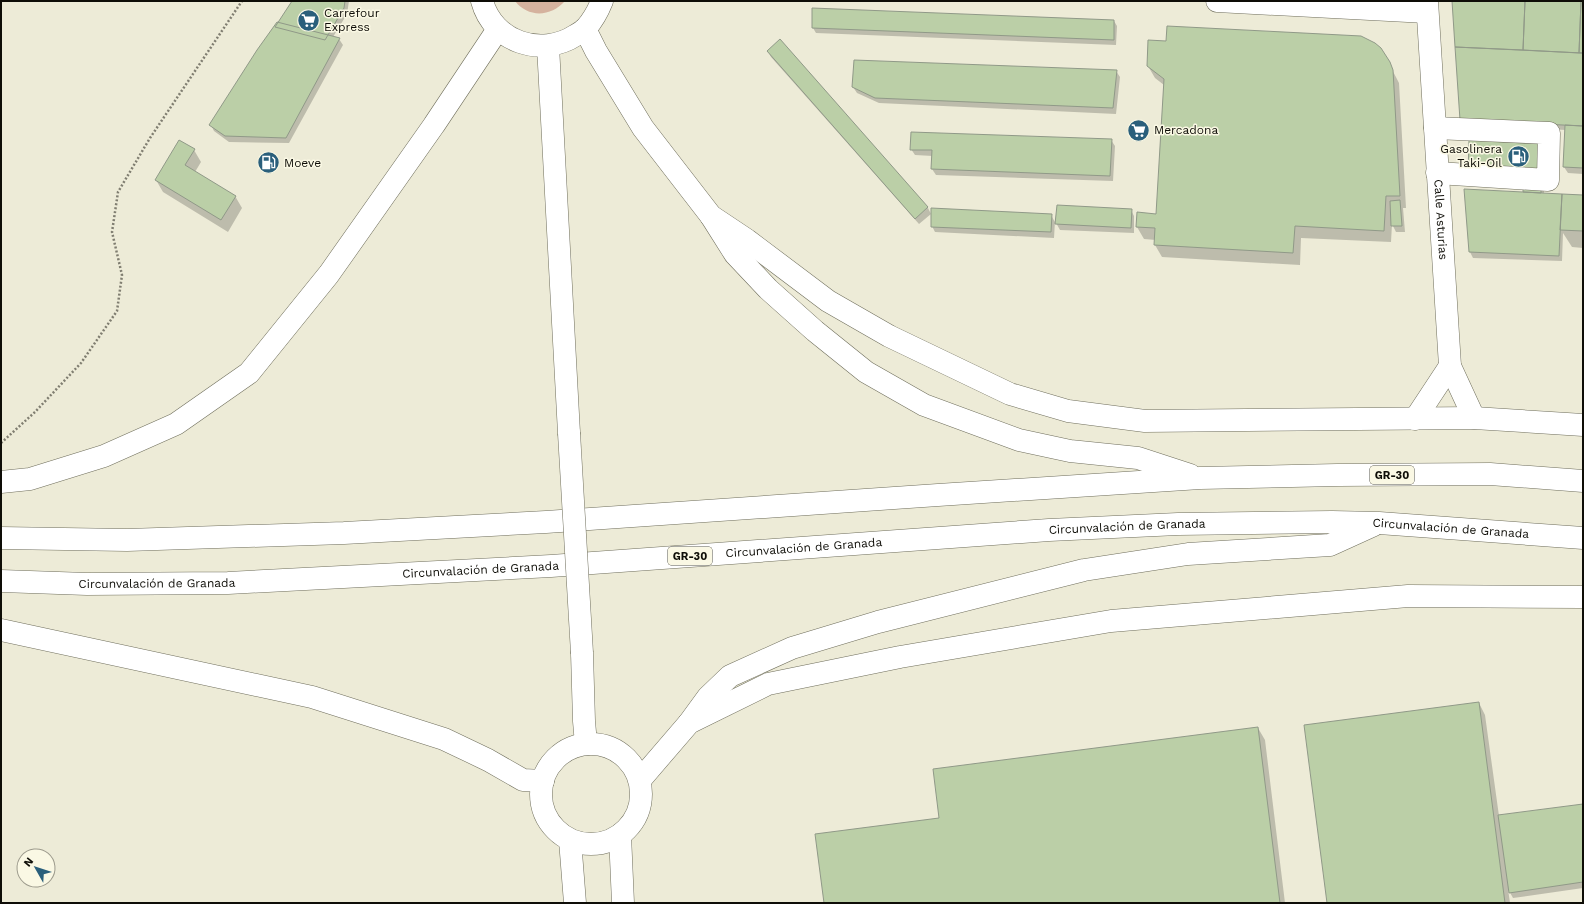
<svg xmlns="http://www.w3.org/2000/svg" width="1584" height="904" viewBox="0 0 1584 904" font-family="'Work Sans',sans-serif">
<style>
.green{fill:#d5b29e}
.shadow{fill:#0003}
.building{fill:#bbcfa7;stroke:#909988}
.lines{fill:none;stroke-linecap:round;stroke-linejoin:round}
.minor-casing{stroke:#6f6e5c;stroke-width:23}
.highway-casing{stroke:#6f6e5c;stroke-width:23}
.path{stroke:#807e71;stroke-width:2.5;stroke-dasharray:2 2;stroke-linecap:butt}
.minor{stroke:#fff;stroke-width:22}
.highway{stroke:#fff;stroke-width:22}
.minor-bridge-casing{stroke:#6f6e5c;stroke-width:23;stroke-linecap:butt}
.minor-bridge{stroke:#fff;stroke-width:22}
.labels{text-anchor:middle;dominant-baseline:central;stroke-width:3;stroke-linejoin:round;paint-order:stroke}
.shield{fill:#faf8e4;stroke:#555449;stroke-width:1}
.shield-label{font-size:11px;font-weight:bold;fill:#0e0d07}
.poi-label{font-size:12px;fill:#0e0d07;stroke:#faf8e4;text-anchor:start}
.street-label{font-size:12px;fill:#0e0d07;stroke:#faf8e4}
</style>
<rect width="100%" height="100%" fill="#edebd7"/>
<!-- green -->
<path class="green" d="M515,1H565C551,17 528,18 515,1Z"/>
<!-- shadow -->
<path class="shadow" d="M293,1H349L347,14L333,37L339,39L343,45L289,143L229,142L214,131L211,125Z
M1453,1H1583V174L1568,173L1564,167L1566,130L1464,125L1461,119Z
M1114,21L1117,26L1116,45L816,33L813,28Z
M780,40L928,208L931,214L919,224L771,57L768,51Z
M1385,56L1399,83L1406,208H1403L1405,232H1396L1392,224L1391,242L1301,238L1300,265L1162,257L1155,245L1156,240L1144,239L1137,227L1157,215L1164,85L1155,78L1148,66Z
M1116,71L1120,77L1116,114L879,103L857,93L853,87Z
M1111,140L1115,146L1113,181L936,175L932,169L933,156L915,155L911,149Z
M194,150L201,162L195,172L235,196L242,208L228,232L163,192L156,180Z
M1524,183L1544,189V194L1583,196V248L1572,247L1563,233L1562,261L1473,258L1470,252L1524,193Z
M1131,210L1134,216V233L1060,230L1055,221L1054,238L935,232L932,226L1051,215L1056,224Z
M1479,703L1485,715L1499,816L1583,805V888L1513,898L1508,889L1510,903H1328Z
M1258,728L1265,740L1285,903H825L940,819Z"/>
<!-- building -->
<path class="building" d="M292,1H345L344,8L325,40L275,27Z
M1452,1H1525L1523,50L1455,47Z
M1525,1H1581L1579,53L1523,50Z
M1581,1H1583V53H1579Z
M812,8L1114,20V40L812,28Z
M277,22L340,38L286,138L225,136L209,125L257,50Z
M1167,26L1361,36L1375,43L1381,48L1390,62L1393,70L1400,196H1386L1384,231L1295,226L1293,253L1154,245L1155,228L1136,227L1137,212L1156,214L1164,79L1147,66L1148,40L1166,41Z
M780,39L928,207L915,219L767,51Z
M1455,47L1583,53V126L1460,120Z
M854,60L1117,70L1113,108L875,98L852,87Z
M1565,125L1583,126V168L1563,167Z
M911,132L1112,139L1110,176L931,169L932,150H910Z
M179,140L195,149L185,165L236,196L221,220L155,180Z
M1469,140L1543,144L1541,178L1468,175Z
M1523,181L1541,182V193L1523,192Z
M1464,189L1562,194L1559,256L1469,252Z
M1562,194L1583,195V231L1560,230Z
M1400,200L1402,226H1391L1390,201Z
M1057,205L1132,209L1131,228L1055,224Z
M931,208L1052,214L1051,232L931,227Z
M1479,702L1505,903H1327L1304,725Z
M1258,727L1280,903H824L815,834L939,818L933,769Z
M1583,804V882L1509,893L1498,815Z"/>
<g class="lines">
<defs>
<g id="minor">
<path d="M482,1C493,42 541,58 576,35C580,33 584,30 586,28C593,20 598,11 602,1"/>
<path d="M1217,1L1427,12"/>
<path id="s1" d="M1427,1L1450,366L1474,418"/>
<path d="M585,29L596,51L643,128L711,216L747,240L828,301L889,336L1010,394L1068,411L1145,421L1474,418L1583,425"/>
<path d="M548,46L569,433"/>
<path d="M1435,128L1549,133L1548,180L1437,173"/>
<path d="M1415,419L1450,366"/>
<path d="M582,653L584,721L586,744"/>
<circle cx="591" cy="794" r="50"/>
<path d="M640,780L689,723L768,684L900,657L1111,621L1408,596L1583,597"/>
<path d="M620,835L623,903"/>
<path d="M570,840L575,903"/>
</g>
<g id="highway">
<path d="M711,216L735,254L768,289L815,331L866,372L924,405L1019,440L1070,451L1138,458L1190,475"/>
<path d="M1,482L30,479L104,456L176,424L249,373L329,274L434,125L498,29"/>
<path d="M1,538L127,540L344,533L546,522L938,495L1200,478L1337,475L1490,474L1583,481"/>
<path id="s2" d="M1,581L87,584L228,583L551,566L1049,530L1178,524L1332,522L1379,523L1583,538"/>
<path d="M1,630L312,697L444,739L488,760L523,780L543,781"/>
<path d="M689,723L708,697L730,676L792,648L878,622L1084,570L1188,554L1330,545L1374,525"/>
</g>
</defs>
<!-- minor casing -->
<use href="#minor" class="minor-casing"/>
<!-- highway casing -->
<use href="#highway" class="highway-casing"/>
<!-- path -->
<path class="path" d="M1,443L35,412L81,363L117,311L122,275L112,232L118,192L150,138L242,1"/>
<!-- minor -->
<use href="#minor" class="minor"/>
<!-- highway -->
<use href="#highway" class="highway"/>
<defs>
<path id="minor-bridge" d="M569,433L582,653"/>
</defs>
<!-- minor-bridge casing -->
<use href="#minor-bridge" class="minor-bridge-casing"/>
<!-- minor-bridge -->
<use href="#minor-bridge" class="minor-bridge"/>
</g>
<!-- icons -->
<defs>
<symbol id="supermarket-disc" viewBox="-11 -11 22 22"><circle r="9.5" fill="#2a5f7b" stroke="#faf8e4"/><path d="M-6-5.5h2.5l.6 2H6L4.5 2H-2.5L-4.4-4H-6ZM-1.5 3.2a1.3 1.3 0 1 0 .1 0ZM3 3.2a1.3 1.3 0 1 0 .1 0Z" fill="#fff"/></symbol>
<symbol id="fuel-disc" viewBox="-11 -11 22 22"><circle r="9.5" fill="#2a5f7b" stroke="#faf8e4"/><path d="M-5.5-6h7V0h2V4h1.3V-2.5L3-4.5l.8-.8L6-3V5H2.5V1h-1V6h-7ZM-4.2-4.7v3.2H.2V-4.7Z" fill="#fff"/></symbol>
</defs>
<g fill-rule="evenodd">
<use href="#supermarket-disc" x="296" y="8" width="25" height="25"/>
<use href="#supermarket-disc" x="1126" y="118" width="25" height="25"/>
<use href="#fuel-disc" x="1506" y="144" width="25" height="25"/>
<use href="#fuel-disc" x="256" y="150" width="25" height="25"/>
</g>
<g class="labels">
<!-- shield labels -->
<g class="shield">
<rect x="1370" y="466" width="44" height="18" rx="3"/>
<rect x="668" y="547" width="44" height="18" rx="3"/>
</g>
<g class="shield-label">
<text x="1392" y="475">GR-30</text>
<text x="690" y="556">GR-30</text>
</g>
<!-- poi labels -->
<g class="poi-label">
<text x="324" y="13">Carrefour<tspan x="324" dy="14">Express</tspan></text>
<text x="1154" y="130">Mercadona</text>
<text x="1502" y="149" text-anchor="end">Gasolinera<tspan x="1502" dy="14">Taki-Oil</tspan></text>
<text x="284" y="163">Moeve</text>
</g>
<!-- street labels -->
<g class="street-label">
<text stroke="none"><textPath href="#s1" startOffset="219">Calle Asturias</textPath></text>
<text stroke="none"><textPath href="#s2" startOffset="1128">Circunvalación de Granada</textPath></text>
<text stroke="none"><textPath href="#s2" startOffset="1452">Circunvalación de Granada</textPath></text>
<text stroke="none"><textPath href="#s2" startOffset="804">Circunvalación de Granada</textPath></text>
<text stroke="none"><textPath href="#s2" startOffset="480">Circunvalación de Granada</textPath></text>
<text stroke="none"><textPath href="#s2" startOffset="156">Circunvalación de Granada</textPath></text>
</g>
</g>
<!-- border -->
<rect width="1584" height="904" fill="none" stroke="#0e0d07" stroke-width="4"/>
<!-- north arrow -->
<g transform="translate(36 868) rotate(309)"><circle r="19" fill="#faf8e4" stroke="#9c9a8c"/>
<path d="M0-3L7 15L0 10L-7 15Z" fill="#2a5f7b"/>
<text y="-6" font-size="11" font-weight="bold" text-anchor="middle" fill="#0e0d07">N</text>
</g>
</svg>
